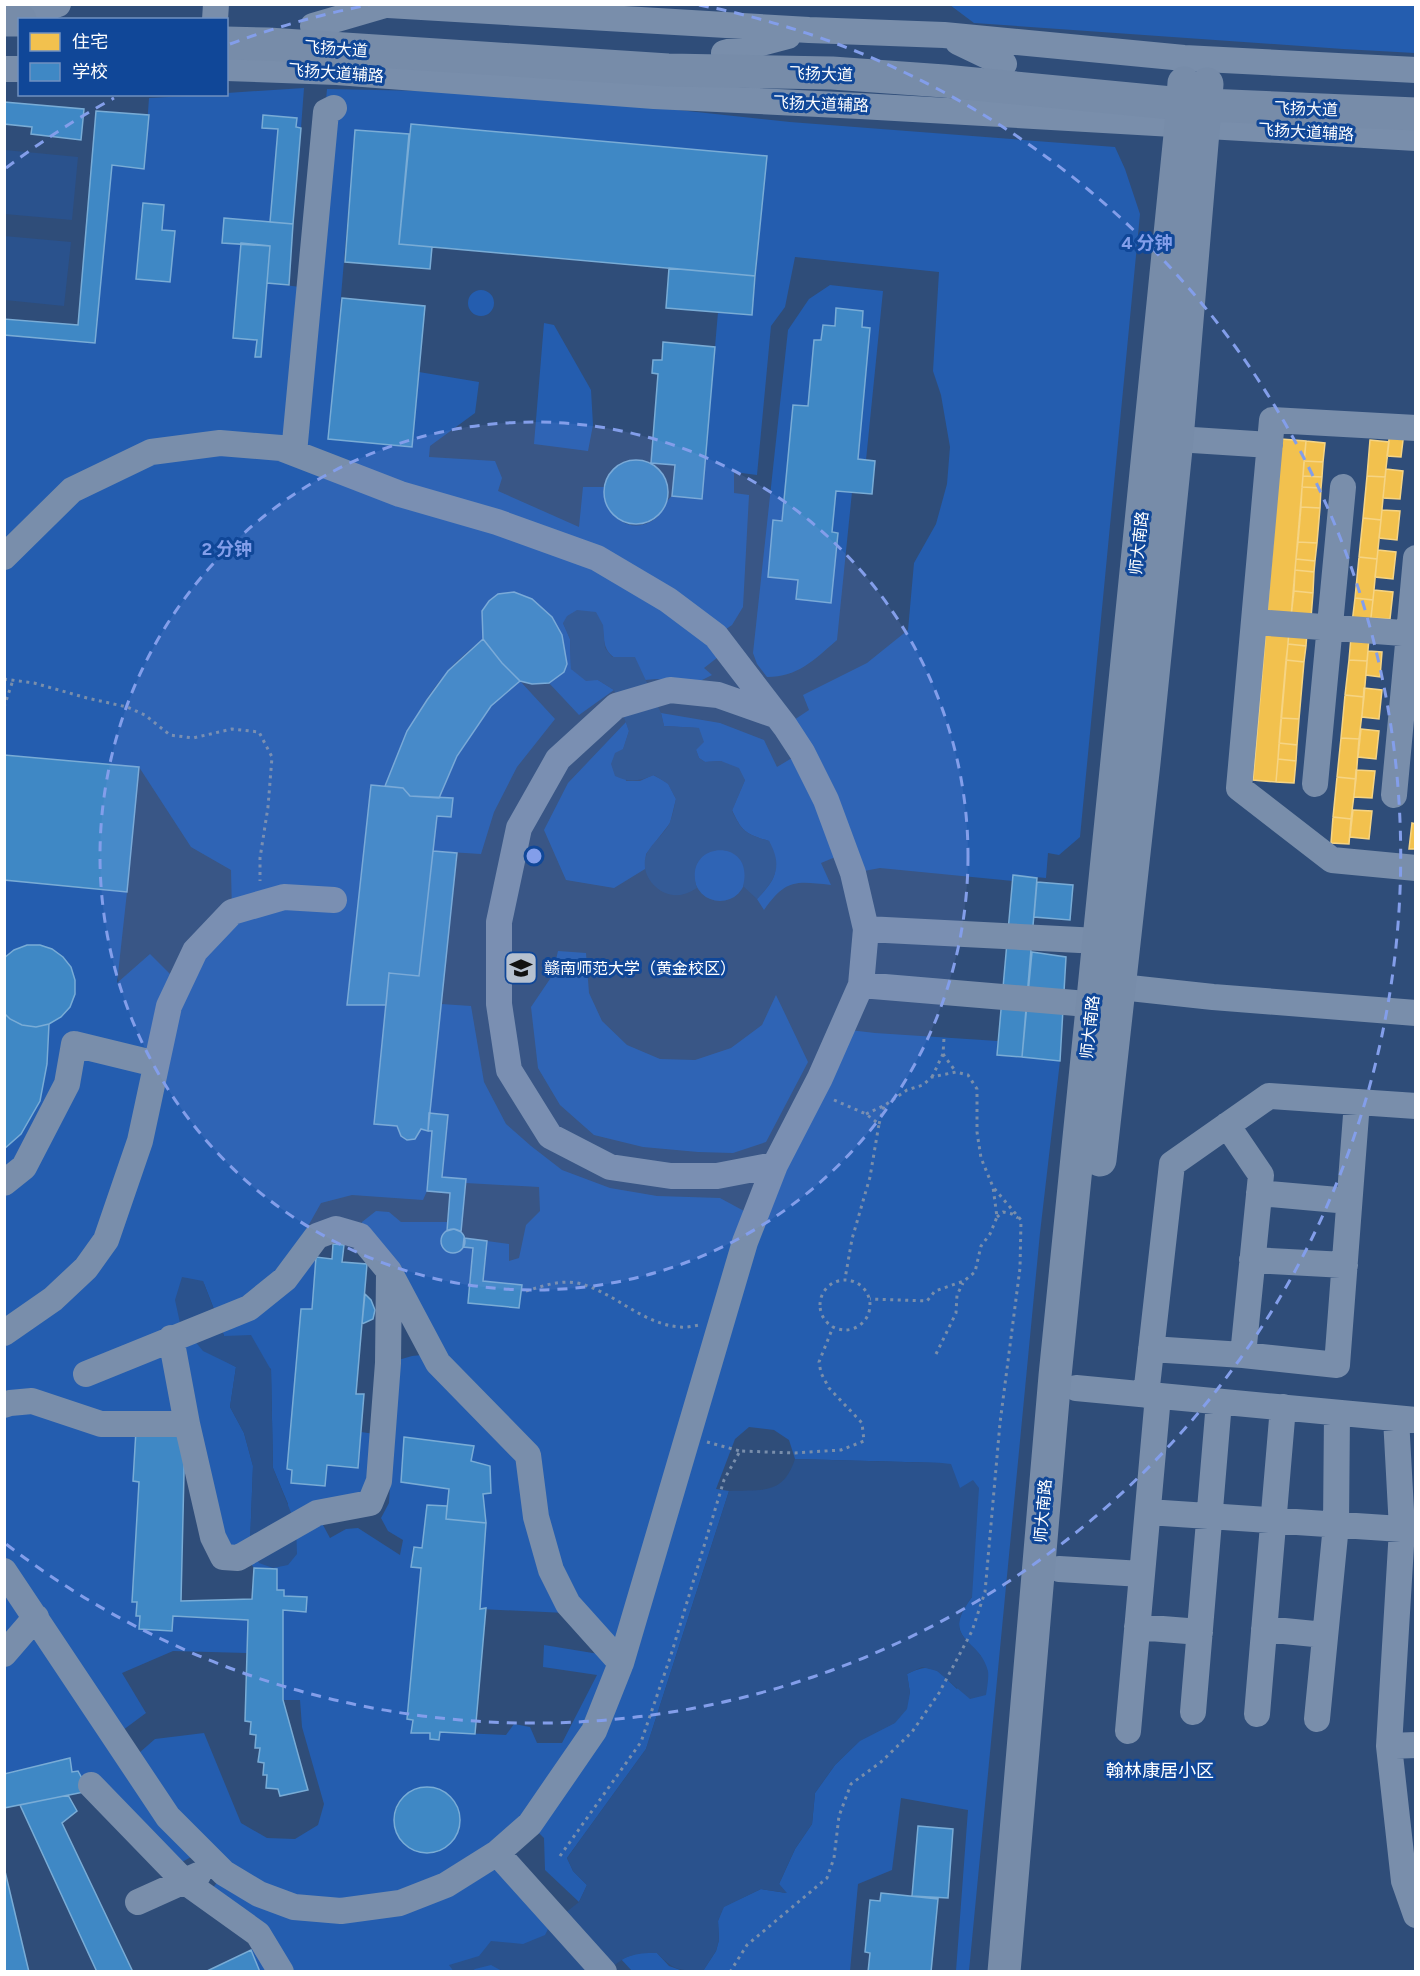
<svg xmlns="http://www.w3.org/2000/svg" width="1420" height="1976" viewBox="0 0 1420 1976" font-family="Figtree,'Noto Sans SC',sans-serif">
<style>
.green{fill:#245daf;fill-rule:evenodd}
.water{fill:#2a528d}
.homes{fill:#f2c14e;stroke:#f6d483;stroke-width:1.5}
.schools{fill:#3f88c5;stroke:#79acd6;stroke-width:1.5}
.lines{fill:none;stroke-linecap:round;stroke-linejoin:round}
.path{stroke:#798eab;stroke-width:3;stroke-dasharray:3 4.5;stroke-linecap:butt}
.minor{stroke:#798eab;stroke-width:26}
.major{stroke:#778ca9;stroke-width:33}
.ring{fill:none;stroke:#839eea;stroke-width:3;stroke-dasharray:10 8}
.labels{text-anchor:middle;dominant-baseline:central;stroke-width:6;stroke-linejoin:round;paint-order:stroke}
.street-label{font-size:16px;fill:#fff;stroke:#104798}
.poi-label{font-size:16px;fill:#fff;stroke:#104798;text-anchor:start}
.neighbourhood-label{font-size:18px;fill:#fff;stroke:#104798}
.centre{fill:#839eea;stroke:#104798;stroke-width:3}
.ring-label{font-size:18px;text-anchor:middle;font-weight:bold;fill:#839eea;stroke:#104798;stroke-width:6;stroke-linejoin:round;paint-order:stroke}
</style>
<rect width="100%" height="100%" fill="#2f4d79"/>
<!-- green -->
<path class="green" d="M950,5H1415V53L1343,49L974,23Z
M304,88L301,128L296,127L297,118L263,115L262,128L278,129L270,222L224,219L222,243H241L257,340L255,357H261L267,283L309,288L327,89L427,91L641,106L790,122L1115,147L1125,169L1140,214L1080,837L1059,855L1048,853L1046,878L1014,875L1013,881L880,868L853,873L845,853L821,863L831,885C795,881 786,879 764,910L757,899C780,875 778,871 769,841C746,834 742,832 732,810L745,780L721,761L705,762L699,758L696,750L699,728L664,726L661,713L720,723L764,740L777,767L802,752L785,726L809,710L803,695L867,663L908,630L914,563L936,524L947,484L950,447L941,395L933,371L939,272L795,257L785,307L771,326L757,475L734,472V493L749,495L743,607L732,625L716,636L727,650L704,668L712,675L698,682L656,679L645,680C642,675 639,673 634,670C610,655 603,655 603,625L563,623L570,639L571,669L598,680L614,690L579,715L549,683L564,672L567,664L562,635L552,617L532,599L514,592L498,594L489,601L483,611V639C471,649 458,659 448,671C418,704 402,745 385,786L371,785L347,1005H386L375,1124L397,1126L401,1136L407,1140L415,1139L421,1129L432,1131L427,1191L423,1200L352,1195L321,1203L280,1276L244,1299L214,1309L203,1281L225,1361L236,1367L230,1407L244,1433L253,1466L250,1544L288,1504L273,1468L271,1369L224,1336L219,1320L316,1258L312,1309H301L287,1469L292,1470L291,1483L325,1486L327,1465L358,1468L361,1432L382,1435L388,1363L412,1356L432,1354L360,1236L362,1222L376,1211L389,1212L401,1222H448L447,1231L442,1241L446,1250L453,1253L463,1247L473,1248L468,1303L519,1308L521,1285L483,1281L487,1241L509,1244V1261L519,1258L526,1225L540,1211L539,1187L466,1183L442,1177L448,1115L429,1113L441,1004L471,1006L484,1082L506,1124L531,1146L562,1170L610,1188L657,1196L720,1198L755,1217L841,1029L875,1033L998,1041L997,1055L1060,1061L1040,1233L969,1971H956L968,1810L901,1798L892,1870L858,1884L850,1971H703L716,1951L719,1940L718,1921L723,1907L761,1889L786,1893L779,1884L795,1849L812,1824L815,1793L835,1765L860,1740L894,1723L910,1693L907,1674C934,1661 938,1671 957,1689L981,1656C958,1633 950,1626 972,1597L960,1489L942,1463L795,1459L789,1440L774,1430L749,1427L735,1439L716,1489L729,1491L646,1749L567,1858L573,1871L587,1885L579,1902L545,1870L544,1838L530,1824L497,1853L603,1971H260L251,1950L271,1938L209,1893L224,1873L202,1851L171,1868L89,1791L78,1771L72,1772L69,1758L5,1774V1149C49,1108 43,1079 49,1024L61,1017L70,1007L71,967L63,957L52,949L40,945L5,958V880L127,892L117,983L150,954L179,983L232,912L231,870L191,847L139,767L5,755V335L95,343L112,165L144,168L149,98L226,94L227,93ZM411,124L767,156L752,315L718,312L702,499L672,496C664,502 663,513 655,519C629,537 604,515 604,487H583L579,527L498,491L502,478L495,461L429,457L430,446L475,413L479,382L419,372L412,447L329,439L355,130L409,134ZM187,1424L223,1557L244,1555L254,1568L277,1569V1590H284V1596L307,1598L306,1612L283,1610V1700H300L302,1727L324,1804L318,1825L295,1839L267,1838L241,1823L204,1733L155,1739L131,1760L115,1736L146,1713L122,1673L173,1651L247,1653L248,1620L173,1616L172,1631L139,1629L140,1616L136,1615L137,1602L132,1601L139,1482L133,1481L136,1430ZM405,1437L473,1446L471,1461L490,1467L491,1493L483,1494L480,1609L566,1613L605,1655L544,1645L543,1667L597,1675L562,1743H537L530,1727L514,1724L506,1735L440,1732L439,1740L430,1739V1733H412L413,1720L407,1718L421,1568L411,1567L413,1547L422,1548L447,1506L449,1489L401,1482ZM390,1485L389,1503L381,1518L388,1531L403,1540L400,1555L358,1528L346,1529L330,1538L317,1514L370,1503ZM426,1787C450,1790 470,1812 455,1836C422,1890 354,1802 426,1787Z
M830,285L883,291L866,460L858,459L870,328L862,327L863,311L837,308L835,326L823,325L821,340H814L808,406L793,405L782,521H773L768,577L798,580L796,599L831,603L838,533L832,532L836,491L852,492L837,640C814,660 798,677 767,677L757,664L753,653L788,330L809,299Z
M468 303a13 13 0 1 1 26 0a13 13 0 1 1-26 0Z
M544,323L554,325L591,390L593,425L588,451L534,444Z
M520,681L555,719L517,767L494,812L481,854L433,851L437,816L451,817L452,798H439L457,756L491,706Z
M626,722L629,731L623,750L626,781H640L653,775L668,783L676,799L670,823L646,854L645,869L614,888L566,880L544,830L568,783Z
M694 875a26 26 0 1 1 52 0a26 26 0 1 1-52 0Z
M558,951L586,953L589,993L602,1021L627,1045L660,1059L695,1060L731,1048L762,1025L776,995L808,1062L766,1142L733,1153L698,1152L643,1147L594,1135L560,1105L538,1068L531,1007L552,976Z
M638,1953H657L669,1966L683,1971H632L621,1959Z"/>
<!-- water -->
<path class="water" d="M5,150L78,157L72,220L5,214Z
M4,236L71,242L64,306L5,300Z
M577,610L596,612L603,625L605,648L612,657H635L661,713L664,726L699,728L704,742L696,750L699,758L705,762L721,761L739,768L745,780L732,811C742,832 746,834 769,841C783,866 776,879 757,899L743,886C756,836 681,840 697,888C685,895 677,898 663,892C656,888 650,882 647,875C637,849 662,841 670,822C673,816 674,807 676,799L668,784L654,775C639,781 630,783 615,776L611,764L615,753L623,749L629,731L614,690L598,680L586,681L571,669L570,639L563,623L567,616Z
M182,1277L203,1281L224,1336L251,1335L271,1370L273,1468L296,1525L297,1554L288,1565L273,1568L259,1563L250,1544L253,1466L244,1433L230,1407L236,1367L203,1351L180,1323L175,1300Z
M795,1459L942,1463L951,1464L960,1488L973,1480L979,1488L972,1597C939,1642 979,1636 988,1671C989,1678 987,1688 986,1695L970,1699L937,1671L922,1667L907,1674L910,1693L907,1709L895,1723L860,1741L835,1765L815,1793L812,1824L795,1849L779,1884L787,1893L761,1889L724,1907L718,1921L719,1940L716,1951L703,1971C680,1971 673,1970 657,1953C634,1953 625,1955 608,1971H502L491,1965L475,1969L472,1971L454,1972L449,1965L479,1956L491,1941L523,1944L545,1935L550,1925L579,1902L587,1885L573,1871L567,1858L646,1749L729,1491C762,1489 783,1496 795,1459Z"/>
<!-- homes -->
<path class="homes" d="M1390,431L1404,432L1401,457L1387,456Z
M1281,439L1306,441L1291,617L1267,615Z
M1370,440L1389,442L1385,477L1367,476Z
M1306,441L1325,443L1323,462L1304,461Z
M1304,461L1323,462L1322,477L1303,476Z
M1386,469L1403,471L1400,499L1383,498Z
M1303,476L1322,477L1321,488L1302,487Z
M1367,476L1385,477L1381,520L1363,518Z
M1302,487L1321,488L1320,508L1301,507Z
M1301,507L1320,508L1317,543L1298,542Z
M1382,510L1400,511L1397,540L1379,538Z
M1363,518L1381,520L1377,559L1359,557Z
M1298,542L1317,543L1315,561L1296,559Z
M1378,550L1396,552L1393,579L1375,577Z
M1359,557L1377,559L1373,600L1355,598Z
M1296,559L1315,561L1314,572L1295,570Z
M1295,570L1314,572L1313,593L1294,591Z
M1374,590L1393,592L1390,619L1371,618Z
M1294,591L1313,593L1311,618L1291,617Z
M1355,598L1373,600L1370,625L1352,623Z
M1266,629L1289,631L1276,782L1253,780Z
M1289,631L1307,633L1306,646L1288,644Z
M1351,637L1369,639L1367,661L1349,660Z
M1288,644L1306,646L1304,662L1286,660Z
M1368,651L1382,652L1380,677L1366,675Z
M1286,660L1304,662L1299,719L1281,718Z
M1349,660L1367,661L1364,697L1345,695Z
M1364,688L1382,690L1379,719L1362,717Z
M1345,695L1364,697L1359,739L1341,738Z
M1281,718L1299,719L1297,745L1279,743Z
M1361,729L1379,731L1376,759L1358,757Z
M1341,738L1359,739L1356,779L1337,777Z
M1279,743L1297,745L1296,761L1278,759Z
M1278,759L1296,761L1294,783L1276,782Z
M1356,770L1375,771L1372,798L1354,797Z
M1337,777L1356,779L1351,819L1333,817Z
M1353,810L1372,811L1369,839L1350,837Z
M1333,817L1351,819L1349,844L1331,843Z
M1412,823L1416,824V849H1409Z"/>
<!-- schools -->
<path class="schools" d="M4,102L84,109L81,140L31,134L32,127L4,124Z
M96,111L149,115L144,169L112,165L95,343L4,335V319L78,325Z
M263,115L297,118L296,127L301,128L293,224L270,222L278,129L262,128Z
M411,124L767,156L755,276L399,244Z
M355,130L409,134L399,244L432,247L430,269L345,262Z
M143,203L164,205L162,230L175,231L170,282L136,279Z
M224,218L293,224L289,285L267,283L270,246L222,243Z
M241,243L270,246L261,357H255L257,340L233,338Z
M669,268L755,276L752,315L666,308Z
M342,298L425,306L412,447L328,439Z
M836,308L863,311L862,327L870,328L858,459L875,461L872,494L836,491L832,532L838,533L831,603L796,599L798,580L768,577L773,520L782,521L793,405L808,406L814,340H821L823,325L835,326Z
M663,342L715,347L702,499L672,496L675,465L651,463L658,374L652,373L653,360H662Z
M604 492a32 32 0 1 1 64 0a32 32 0 1 1-64 0Z
M514,592L532,599L552,617L562,635L567,664L564,672L549,683L532,684L520,681L502,663L483,639L482,611L489,601L498,594Z
M483,639L502,663L520,681L491,706L457,756L439,798L410,796L403,788L385,786L407,731L427,700L448,671Z
M4,755L139,767L127,892L4,880Z
M371,785L403,788L410,796L453,798L451,817L437,816L419,976L389,973L386,1005H347Z
M433,851L457,853L428,1131L421,1129L415,1139L407,1140L401,1136L397,1126L374,1124L389,973L419,976Z
M1013,875L1037,878L1022,1057L997,1055Z
M1037,882L1073,885L1070,920L1034,917Z
M27,945H40L52,949L63,957L71,967L75,980V994L70,1007L61,1017L49,1024L36,1027L22,1025L10,1019L4,1013V958L14,950Z
M1032,952L1066,957L1060,1061L1022,1057Z
M4,1013L10,1019L22,1025L36,1027L49,1024L47,1064L40,1101L21,1134L4,1149Z
M429,1113L448,1115L442,1177L466,1179L461,1232L454,1229L447,1231L450,1193L427,1191L432,1131H428Z
M441 1241a12 12 0 1 1 24 0a12 12 0 1 1-24 0Z
M464,1238L487,1241L483,1281L522,1285L519,1308L468,1303L473,1248L463,1247Z
M333,1244L344,1245L342,1262L367,1264L356,1394H364L358,1468L327,1465L325,1486L291,1483L292,1470L287,1469L301,1309H312L316,1257L332,1259Z
M365,1294L371,1300L375,1310L373,1319L362,1324Z
M136,1430H185L181,1601L252,1599L254,1568L277,1569V1590H284V1596L307,1597L306,1612L283,1610V1700L308,1790L280,1796L278,1789L266,1788L267,1775H263L264,1763L258,1762L260,1748H255L256,1735L250,1734L251,1722L245,1721L248,1620L173,1616L172,1631L139,1629L140,1616H136L137,1602H132L139,1482L133,1481Z
M404,1437L474,1446L471,1461L490,1466L491,1493L483,1494L486,1523L446,1519L449,1489L401,1482Z
M427,1505L447,1506L446,1519L486,1523L480,1609L486,1608L475,1734L440,1732L439,1740L430,1739V1733H411L413,1720L407,1719L421,1568L411,1567L414,1547L422,1548Z
M70,1758L72,1772L78,1771L89,1791L4,1808V1774Z
M394 1820a33 33 0 1 1 66 0a33 33 0 1 1-66 0Z
M68,1795L77,1811L62,1823L133,1972H97L20,1805Z
M918,1826L953,1829L948,1898L912,1896Z
M4,1867L29,1972H4Z
M881,1893L938,1899L931,1972H868L870,1953L865,1952L870,1900L880,1901Z
M251,1950L260,1972H205Z"/>
<g class="lines">
<!-- path -->
<path class="path" d="M4,679L34,683L87,698L127,707L145,715L170,735L193,738L232,729L259,732L272,757L268,807L260,858V881
M4,707L13,680
M943,1054L956,1072
M932,1077L943,1054L944,1038
M834,1100L866,1114L879,1124L870,1177L852,1239L845,1279
M866,1114L885,1105L907,1090L923,1085L932,1077L956,1072L968,1075L977,1089V1132L981,1158L993,1187L997,1217L990,1234L981,1246L975,1272L964,1281L935,1291L927,1301L870,1299
M879,1124L884,1106
M997,1217L1003,1212L1012,1214L1018,1218
M820 1305a25 25 0 1 1 50 0a25 25 0 1 1-50 0Z
M526,1291C543,1286 559,1280 577,1283C614,1291 642,1325 681,1327C686,1328 693,1326 699,1325
M936,1354L956,1313L957,1295L963,1283
M707,1442L740,1451
M560,1856L641,1742L671,1655L724,1480L740,1451L795,1453L841,1450L864,1441L862,1423L829,1388L821,1373L819,1362L833,1327
M730,1972L747,1945L827,1878L834,1858L839,1816L851,1784L881,1762L912,1732L939,1693L972,1631L985,1592L1000,1423L1020,1268L1021,1220L993,1187"/>
<!-- minor -->
<path class="minor" d="M371,4L809,30L944,35L1184,58L1416,70
M15,20L58,4
M215,20L216,4
M313,26L385,5
M958,42L1004,64
M724,53L788,36
M226,68L337,72L654,96L860,106L1416,138
M4,69H20
M1416,428L1272,420L1239,788L1332,860L1416,868
M1177,439L1270,445
M294,453L326,112L334,108
M4,557L72,490L151,452L220,443L281,448L400,494L497,522L597,558L668,600L716,636L785,726L802,752L826,800L853,873L866,929L861,985L820,1078L775,1165L745,1242L621,1663L594,1731L530,1824L497,1853L446,1885L400,1903L341,1911L294,1907L259,1894L224,1873L168,1817L4,1571
M1255,622L1416,634
M775,715L718,695L670,690L616,706L558,759L519,828L499,922V1004L509,1070L550,1136L610,1167L671,1176H717L775,1165
M1315,784L1343,487
M1394,795L1416,558
M866,929L1118,942
M861,985L1111,1006
M1102,985L1213,997L1416,1013
M1227,1125L1261,1175L1243,1355
M4,1183L24,1167L67,1084L74,1044L156,1064
M1259,1193L1349,1201
M1252,1260L1345,1265
M4,1333L53,1299L86,1268L106,1240L140,1141L169,1006L195,951L232,912L284,897L334,900
M171,1338L187,1424
M1151,1349L1243,1355L1337,1365L1357,1102
M86,1374L249,1308L285,1279L317,1236L336,1229L360,1236L389,1271L438,1363L528,1455L536,1517L551,1570L568,1604L621,1663
M1076,1388L1416,1420
M1146,1395L1172,1164L1269,1096L1416,1106
M4,1405L10,1403L32,1401L101,1424H187L213,1537L223,1557L238,1558L317,1513L370,1503L379,1481L388,1363L389,1274
M1396,1418L1402,1529L1389,1746L1404,1881L1416,1915
M1148,1512L1416,1530
M1059,1569L1142,1574
M1137,1627L1200,1632
M1264,1629L1325,1635
M4,1654L36,1617
M1193,1712L1219,1402
M1257,1714L1283,1407
M1317,1719L1336,1525L1337,1413
M1128,1731L1158,1396
M1389,1746L1416,1745
M91,1785L184,1881L258,1934L281,1972
M497,1853L604,1972
M138,1902L198,1875"/>
<!-- major -->
<path class="major" d="M4,20H20
M226,43L268,44L668,70L832,73L944,81L1182,104L1416,114
M1100,1160L1144,763L1177,439L1207,84
M1004,1972L1055,1376L1181,125L1184,83"/>
</g>
<!-- distance rings -->
<circle cx="534" cy="856" r="434" fill="#839eea" fill-opacity=".12"/>
<g class="ring">
<circle cx="534" cy="856" r="434"/>
<path d="M6 168A867 867 0 0 1 114 98M230 44A867 867 0 0 1 369 5M699 5A867 867 0 1 1 6 1544"/>
</g>
<!-- icons -->
<defs>
<symbol id="university-square" viewBox="-11 -11 22 22"><rect x="-9" y="-9" width="18" height="18" rx="4" fill="#b6c1d0" stroke="#104798"/><path d="M0-5L7-2L0 1L-7-2ZM-4 1L0 2.5L4 1V4Q0 6-4 4Z" fill="#111"/></symbol>
</defs>
<g fill-rule="evenodd">
<use href="#university-square" x="502" y="949" width="38" height="38"/>
</g>
<g class="labels">
<!-- street labels -->
<g class="street-label">
<text transform="translate(336 49) rotate(4)">飞扬大道</text>
<text transform="translate(336 73) rotate(4)">飞扬大道辅路</text>
<text transform="translate(821 74) rotate(2)">飞扬大道</text>
<text transform="translate(821 104) rotate(2)">飞扬大道辅路</text>
<text transform="translate(1306 109) rotate(2)">飞扬大道</text>
<text transform="translate(1306 132) rotate(3)">飞扬大道辅路</text>
<text transform="translate(1139 543) rotate(-84)">师大南路</text>
<text transform="translate(1090 1027) rotate(-84)">师大南路</text>
<text transform="translate(1043 1511) rotate(-85)">师大南路</text>
</g>
<!-- poi labels -->
<g class="poi-label">
<text x="544" y="968">赣南师范大学（黄金校区）</text>
</g>
<!-- neighbourhood labels -->
<g class="neighbourhood-label">
<text x="1160" y="1771">翰林康居小区</text>
</g>
</g>
<circle cx="534" cy="856" r="9" class="centre"/>
<g class="ring-label">
<text x="1147" y="249">4 分钟</text>
<text x="227" y="555">2 分钟</text>
</g>
<!-- border -->
<rect width="1420" height="1976" fill="none" stroke="#ffffff" stroke-width="12"/>
<!-- legend -->
<rect x="18" y="18" width="210" height="78" fill="#104798" stroke="#7091c1" stroke-width="1.5"/>
<rect x="30" y="33" width="30" height="18" fill="#f2c14e" stroke="#7091c1" stroke-width="1.5"/>
<text x="72" y="48" font-size="18" fill="#ffffff">住宅</text>
<rect x="30" y="63" width="30" height="18" fill="#3f88c5" stroke="#7091c1" stroke-width="1.5"/>
<text x="72" y="78" font-size="18" fill="#ffffff">学校</text>
</svg>
